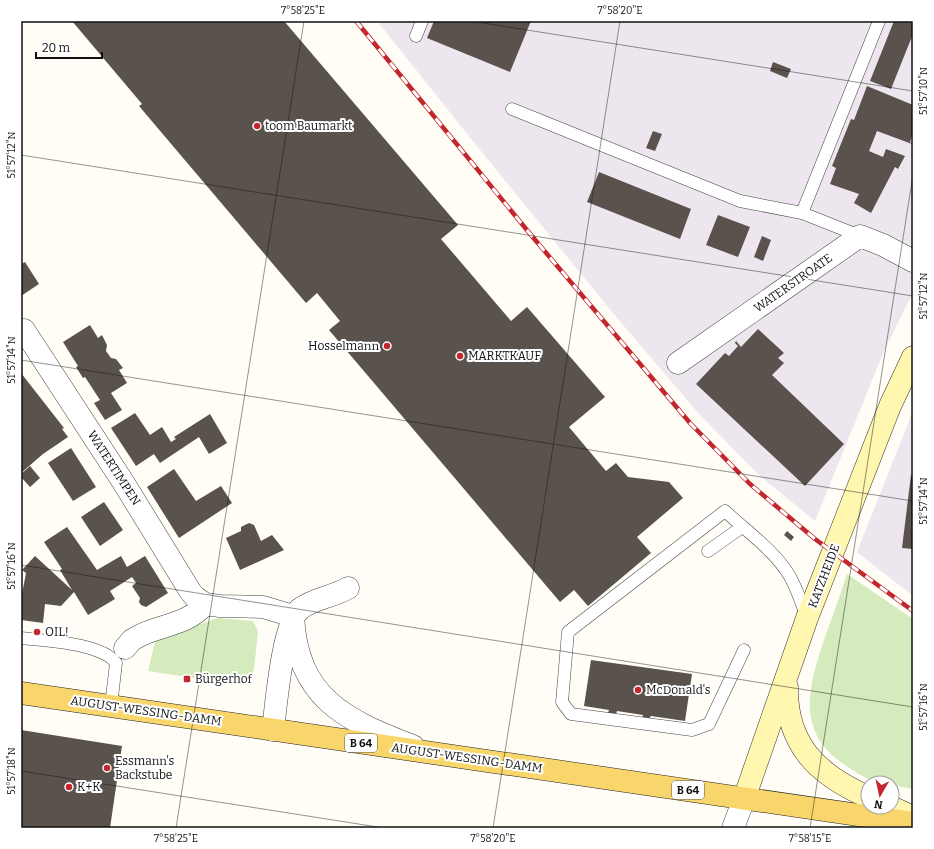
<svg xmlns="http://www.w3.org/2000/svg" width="934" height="849" viewBox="0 0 934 849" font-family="Bitter,serif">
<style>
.industrial{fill:#eee6ef}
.green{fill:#d5ebbd}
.building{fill:#5a524d}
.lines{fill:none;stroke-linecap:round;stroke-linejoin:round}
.lane-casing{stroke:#444;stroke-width:13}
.street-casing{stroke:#444;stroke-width:23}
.secondary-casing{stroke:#333;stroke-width:23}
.primary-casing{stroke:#222;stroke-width:23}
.lane{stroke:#fff;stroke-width:12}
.street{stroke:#fff;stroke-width:22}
.secondary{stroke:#fff6b0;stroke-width:22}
.primary{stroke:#f9d66b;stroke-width:22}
.rail-casing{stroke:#c4262e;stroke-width:4.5}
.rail{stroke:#fff;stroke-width:3;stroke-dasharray:9;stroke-linecap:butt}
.ticks{fill:none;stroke:#111;stroke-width:1;stroke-opacity:0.45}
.poi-dot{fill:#c4262e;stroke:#fff;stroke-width:1.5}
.labels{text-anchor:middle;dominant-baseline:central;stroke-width:4;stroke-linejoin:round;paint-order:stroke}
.shield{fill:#fff;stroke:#585858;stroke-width:1}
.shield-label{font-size:11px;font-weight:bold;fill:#111}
.poi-label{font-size:12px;fill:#111;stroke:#fff;text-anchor:start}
.street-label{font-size:12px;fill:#111;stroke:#fff}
.neatline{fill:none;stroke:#111;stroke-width:1.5}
.ticks-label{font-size:10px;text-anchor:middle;fill:#111}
</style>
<rect width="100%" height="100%" fill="#fffdf5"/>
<!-- industrial -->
<path class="industrial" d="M377,21H913V293L884,351L815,521L760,476L699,414L612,312L472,140Z
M913,411V596L857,552Z"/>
<!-- green -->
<path class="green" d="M847,574L913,619V789L892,785V783C869,783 864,777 845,765C794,732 809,685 825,637C833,616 840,595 847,574Z
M217,618L253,621L258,631L254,670L248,679L233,684L148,671L155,641Z"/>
<!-- building -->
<path class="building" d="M72,21H284L458,225L441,239L511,321L527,307L605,397L569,427L606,471L616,463L628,477L669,482L683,498L637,537L651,553L588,606L574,590L560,602L329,330L340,321L317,293L306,303L139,106L142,104Z
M434,21H531L510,72L427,38Z
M894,21H913V34L891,89L870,81Z
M773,62L791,69L787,78L770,71Z
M867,86L913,105V133L910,142L912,144L877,131L869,151L883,157L886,149L905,156L898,169L895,167L871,213L854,203L859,194L830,184L836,168L832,166L851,119L854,120Z
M653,131L662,134L655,151L646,148Z
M599,172L691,209L680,239L587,202Z
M718,215L750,227L738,257L706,245Z
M762,236L771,240L763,261L754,257Z
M25,262L39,284L21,296V264Z
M90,325L98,338L102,335L107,345L106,351L111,358L116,359L123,368L119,370L127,383L111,393L122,410L105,420L94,403L100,400L85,377L83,378L76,367L78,366L63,342Z
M758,329L784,353L778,358L784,363L772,375L844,444L805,486L696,384L725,353L729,356L738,346L735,343L736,341L741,347Z
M21,373L64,428L62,429L68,437L43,454L21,473V428L23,427L21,424Z
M135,413L150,435L162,427L171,442L176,439L174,437L210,414L227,443L209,454L199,437L160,463L154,454L136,466L111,428Z
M71,448L96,487L73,501L48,463Z
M30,466L40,478L30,487L21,477V474Z
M174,469L196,501L221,486L232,503L179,538L147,487Z
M911,475H913V549L902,548Z
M104,502L123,530L100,546L81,517Z
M249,523L254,525L261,541L272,535L284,550L240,570L226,538L241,531V527Z
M67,527L97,570L121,556L127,567L145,556L168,593L146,607L141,605L139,602L140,598L132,586L136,583L132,577L110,591L115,599L88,615L74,592L61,606L45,604L43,623L21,620V599L26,573L22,570L35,556L72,590L60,570L62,569L44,542Z
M787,531L794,537L791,541L784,535Z
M591,660L692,674L685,721L651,716L648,720L642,718L643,715L617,711L616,714L614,715L608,713L609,710L584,706Z
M21,730L122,746L110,828H21Z"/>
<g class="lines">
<defs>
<path id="lane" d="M416,36L422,21
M512,109L740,201L802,213L860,236
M802,213L879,21
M708,551L742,527
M21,638C46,641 102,643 116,663L111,706
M744,650L709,724L692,730L571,714L562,702L568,632L725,511C746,531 774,550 789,575C797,588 801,603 807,617"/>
<path id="street" d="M24,330L125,485L190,591L195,597L205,604
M678,363L860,236L883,245L913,261
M293,616C297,698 345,720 413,746
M125,648L132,640L139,636C161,625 189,624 205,604L220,606L263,607L293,616
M273,730C276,705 283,622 300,609C314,598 333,597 348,588
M733,828L744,799"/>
<path id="secondary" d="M787,687C786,745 818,775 868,797
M744,799L807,618L890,406L913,357
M891,807L913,817"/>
<path id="primary" d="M21,693L913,823"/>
</defs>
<!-- lane casing -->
<use href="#lane" class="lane-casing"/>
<!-- street casing -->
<use href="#street" class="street-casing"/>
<!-- secondary casing -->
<use href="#secondary" class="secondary-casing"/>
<!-- primary casing -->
<use href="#primary" class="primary-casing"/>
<!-- lane -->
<use href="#lane" class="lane"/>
<!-- street -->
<use href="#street" class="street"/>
<!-- secondary -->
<use href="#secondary" class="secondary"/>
<!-- primary -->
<use href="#primary" class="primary"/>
<defs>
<path id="rail" d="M356,21L531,235L690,423L750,484L815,539L913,611"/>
</defs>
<!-- rail casing -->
<use href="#rail" class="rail-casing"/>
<!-- rail -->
<use href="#rail" class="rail"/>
</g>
<!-- ticks -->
<path class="ticks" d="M470,21L913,91M21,155L913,296M21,360L913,501M21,565L913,707M21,771L384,828M176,828L304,21M493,828L620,21M810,828L913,175"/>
<!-- markers -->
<g class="poi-dot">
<circle cx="257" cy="126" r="4"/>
<circle cx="387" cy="346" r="4"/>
<circle cx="460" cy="356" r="4"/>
<circle cx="37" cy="632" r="4"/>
<rect x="183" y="675" width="8" height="8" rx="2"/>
<circle cx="638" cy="690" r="4"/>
<circle cx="107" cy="768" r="4"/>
<circle cx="69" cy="787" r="4"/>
</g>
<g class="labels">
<!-- shield labels -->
<g class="shield">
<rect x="345" y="734" width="32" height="18" rx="3"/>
<rect x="672" y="781" width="32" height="18" rx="3"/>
</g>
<g class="shield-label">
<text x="361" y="743">B 64</text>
<text x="688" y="790">B 64</text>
</g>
<!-- poi labels -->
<g class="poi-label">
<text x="265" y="126">toom Baumarkt</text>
<text x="379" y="346" text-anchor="end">Hosselmann</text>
<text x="468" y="356">MARKTKAUF</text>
<text x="45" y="632">OIL!</text>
<text x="195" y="679">Bürgerhof</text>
<text x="646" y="690">McDonald's</text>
<text x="115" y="761">Essmann's<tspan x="115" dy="14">Backstube</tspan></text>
<text x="77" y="787">K+K</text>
</g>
<!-- street labels -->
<g class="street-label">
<text transform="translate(793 283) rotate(-35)">WATERSTROATE</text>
<text transform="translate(114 468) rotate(57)">WATERTIMPEN</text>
<text transform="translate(824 576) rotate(-69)">KATZHEIDE</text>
<text transform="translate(146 711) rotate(8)">AUGUST-WESSING-DAMM</text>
<text transform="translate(467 758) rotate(8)">AUGUST-WESSING-DAMM</text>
</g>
</g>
<!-- border -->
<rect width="934" height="849" fill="none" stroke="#ffffff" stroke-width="44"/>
<!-- north arrow -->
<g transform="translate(880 795) rotate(189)"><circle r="19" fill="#ffffff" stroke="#a0a0a0"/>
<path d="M0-3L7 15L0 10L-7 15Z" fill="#c4262e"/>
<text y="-6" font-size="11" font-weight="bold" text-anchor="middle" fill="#111111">N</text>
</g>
<!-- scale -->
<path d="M36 52v6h66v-6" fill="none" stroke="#111111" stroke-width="2"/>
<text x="42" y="52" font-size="12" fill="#111111" stroke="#ffffff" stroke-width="3" paint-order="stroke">20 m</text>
<rect x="22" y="22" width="890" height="805" class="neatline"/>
<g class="ticks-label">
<text x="303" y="14">7°58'25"E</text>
<text x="620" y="14">7°58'20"E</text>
<text transform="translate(923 91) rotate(-90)" y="4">51°57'10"N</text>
<text transform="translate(11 155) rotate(-90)" y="4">51°57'12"N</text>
<text transform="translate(923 296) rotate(-90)" y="4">51°57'12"N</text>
<text transform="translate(11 360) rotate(-90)" y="4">51°57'14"N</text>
<text transform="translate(923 501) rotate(-90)" y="4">51°57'14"N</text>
<text transform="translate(11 566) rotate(-90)" y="4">51°57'16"N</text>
<text transform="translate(923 707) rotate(-90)" y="4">51°57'16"N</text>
<text transform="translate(11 771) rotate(-90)" y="4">51°57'18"N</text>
<text x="176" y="842">7°58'25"E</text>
<text x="493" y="842">7°58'20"E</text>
<text x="810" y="842">7°58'15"E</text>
</g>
</svg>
